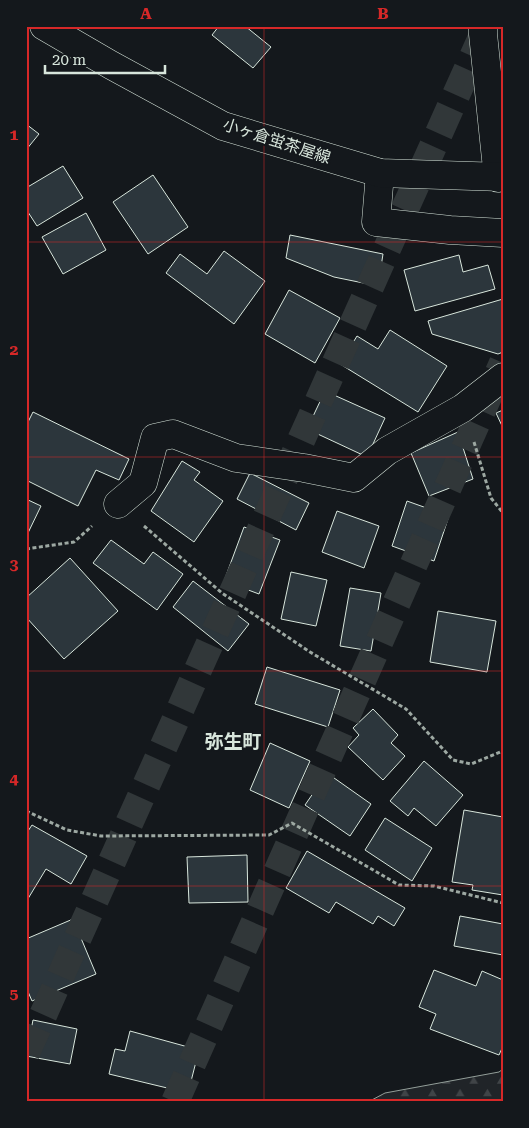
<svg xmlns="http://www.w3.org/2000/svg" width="529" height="1128" viewBox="0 0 529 1128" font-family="'Roboto Serif','Noto Sans JP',serif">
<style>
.forest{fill:url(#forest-firs);stroke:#939e99}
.building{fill:#2c363c;stroke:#d8e6dc}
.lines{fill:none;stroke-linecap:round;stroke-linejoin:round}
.motorway-tunnel{stroke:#313739;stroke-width:28;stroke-dasharray:28 14;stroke-linecap:butt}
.minor-casing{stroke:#d8e6dc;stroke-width:29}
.tertiary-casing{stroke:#d8e6dc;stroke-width:29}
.path{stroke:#9da8a2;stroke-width:3;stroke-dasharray:4 2.5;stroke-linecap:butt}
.minor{stroke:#14181c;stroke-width:28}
.tertiary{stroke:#14181c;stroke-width:28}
.grid{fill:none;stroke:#d62828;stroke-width:1;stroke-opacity:0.55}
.labels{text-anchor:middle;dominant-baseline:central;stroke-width:4;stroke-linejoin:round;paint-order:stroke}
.street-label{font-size:16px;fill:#d8e6dc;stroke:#14181c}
.quarter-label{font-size:19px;font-weight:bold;fill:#d8e6dc;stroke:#14181c}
.neatline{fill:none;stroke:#d62828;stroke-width:2}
.grid-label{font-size:16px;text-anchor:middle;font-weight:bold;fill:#d62828}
</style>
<defs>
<pattern id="forest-firs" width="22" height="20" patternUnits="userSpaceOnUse" patternTransform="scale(1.25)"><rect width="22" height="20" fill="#202428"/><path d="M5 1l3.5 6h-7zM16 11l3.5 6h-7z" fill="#404447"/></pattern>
</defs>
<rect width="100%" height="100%" fill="#14181c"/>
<!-- forest -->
<path class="forest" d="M503,1069V1102H368L385,1093L499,1072Z"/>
<!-- building -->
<path class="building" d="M219,26H245L271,47L253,68L212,35Z
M26,124L39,134L26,150Z
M63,166L83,198L37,226L26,209V188Z
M153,175L188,227L148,254L113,202Z
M86,213L106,250L63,274L42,237Z
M290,235L383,254L378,286L334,277L286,258Z
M224,251L265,281L234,324L166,273L180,254L207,274Z
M459,255L463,272L488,265L495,289L415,311L404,270Z
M289,290L340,318L315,363L265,334Z
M503,299V352L498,354L432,334L428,321Z
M390,330L447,366L418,412L340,364L357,336L378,349Z
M325,391L385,418L367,457L307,429Z
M503,410V428L496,413Z
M33,412L129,459L119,480L96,470L78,506L26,480V426Z
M458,432L473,479L429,496L411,453Z
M182,461L200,472L194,480L223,501L194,542L151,511Z
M250,473L309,503L296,530L237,499Z
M26,499L41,506L27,535L26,534Z
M407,501L449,516L434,561L392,546Z
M337,511L379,526L364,568L322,552Z
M244,527L280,540L259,594L224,581Z
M111,540L144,564L153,552L183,574L157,610L93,563Z
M70,558L118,611L64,659L26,617V598Z
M291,572L327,580L316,626L281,619Z
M193,581L249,624L228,651L173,607Z
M350,588L381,593L371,651L340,646Z
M438,611L496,621L487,672L430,662Z
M267,667L340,690L328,727L255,704Z
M373,709L398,735L391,743L405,756L383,780L348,747L359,735L353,728Z
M270,743L310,761L289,808L250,790Z
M424,761L463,795L436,826L414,808L408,816L390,801Z
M327,773L371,804L350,836L305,805Z
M464,810L503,817V895L472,890L473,885L452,882Z
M385,818L432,848L412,881L365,850Z
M32,825L87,856L71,884L46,869L26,902V834Z
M307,851L405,908L394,926L378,916L373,924L336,902L329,913L286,888Z
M247,855L248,902L189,903L187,857Z
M460,916L503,924V955L454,946Z
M73,919L96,974L32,1001L26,987V939Z
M434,970L476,986L482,971L503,980V1046L499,1055L430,1029L436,1014L419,1007Z
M33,1020L77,1029L70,1064L26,1056Z
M130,1031L199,1050L188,1093L109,1074L115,1049L125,1051Z"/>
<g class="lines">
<!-- motorway-tunnel -->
<path class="motorway-tunnel" d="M26,1053L487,26
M175,1102L503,363"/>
<defs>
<path id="minor" d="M483,26V34L498,178
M380,173L376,222L450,230L503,233
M118,504L143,483L155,438L173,434L236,458L304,468L354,478L387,451L463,408L503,377"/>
<path id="tertiary" d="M44,26L111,65L223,126L380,173L503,177"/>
</defs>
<!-- minor casing -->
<use href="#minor" class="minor-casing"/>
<!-- tertiary casing -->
<use href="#tertiary" class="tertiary-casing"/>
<!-- path -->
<path class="path" d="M474,442L491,498L503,513
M144,526L222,593L310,652L406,709L453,760L471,764L503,751
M26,549L74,542L92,526
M26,811L67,830L101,836L269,835L292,823L399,885L434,886L503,903"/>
<!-- minor -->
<use href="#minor" class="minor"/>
<!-- tertiary -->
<use href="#tertiary" class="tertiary"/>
</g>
<!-- grid -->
<path class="grid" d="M264,26V1102M26,242H503M26,457H503M26,671H503M26,886H503"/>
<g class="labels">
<!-- street labels -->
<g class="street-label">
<text transform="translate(277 141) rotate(18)">小ヶ倉蛍茶屋線</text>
</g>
<!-- quarter labels -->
<g class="quarter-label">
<text x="233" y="741">弥生町</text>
</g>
</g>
<!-- border -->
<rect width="529" height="1128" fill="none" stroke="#14181c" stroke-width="55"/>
<!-- scale -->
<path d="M45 65v8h120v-8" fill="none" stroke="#d8e6dc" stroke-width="2.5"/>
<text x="52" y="65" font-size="15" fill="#d8e6dc" stroke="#14181c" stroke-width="4" paint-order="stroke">20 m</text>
<rect x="28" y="28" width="474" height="1072" class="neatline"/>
<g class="grid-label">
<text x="146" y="19">A</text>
<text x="383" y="19">B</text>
<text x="14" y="140">1</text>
<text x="14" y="355">2</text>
<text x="14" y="570">3</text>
<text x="14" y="784">4</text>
<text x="14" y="999">5</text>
</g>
</svg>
